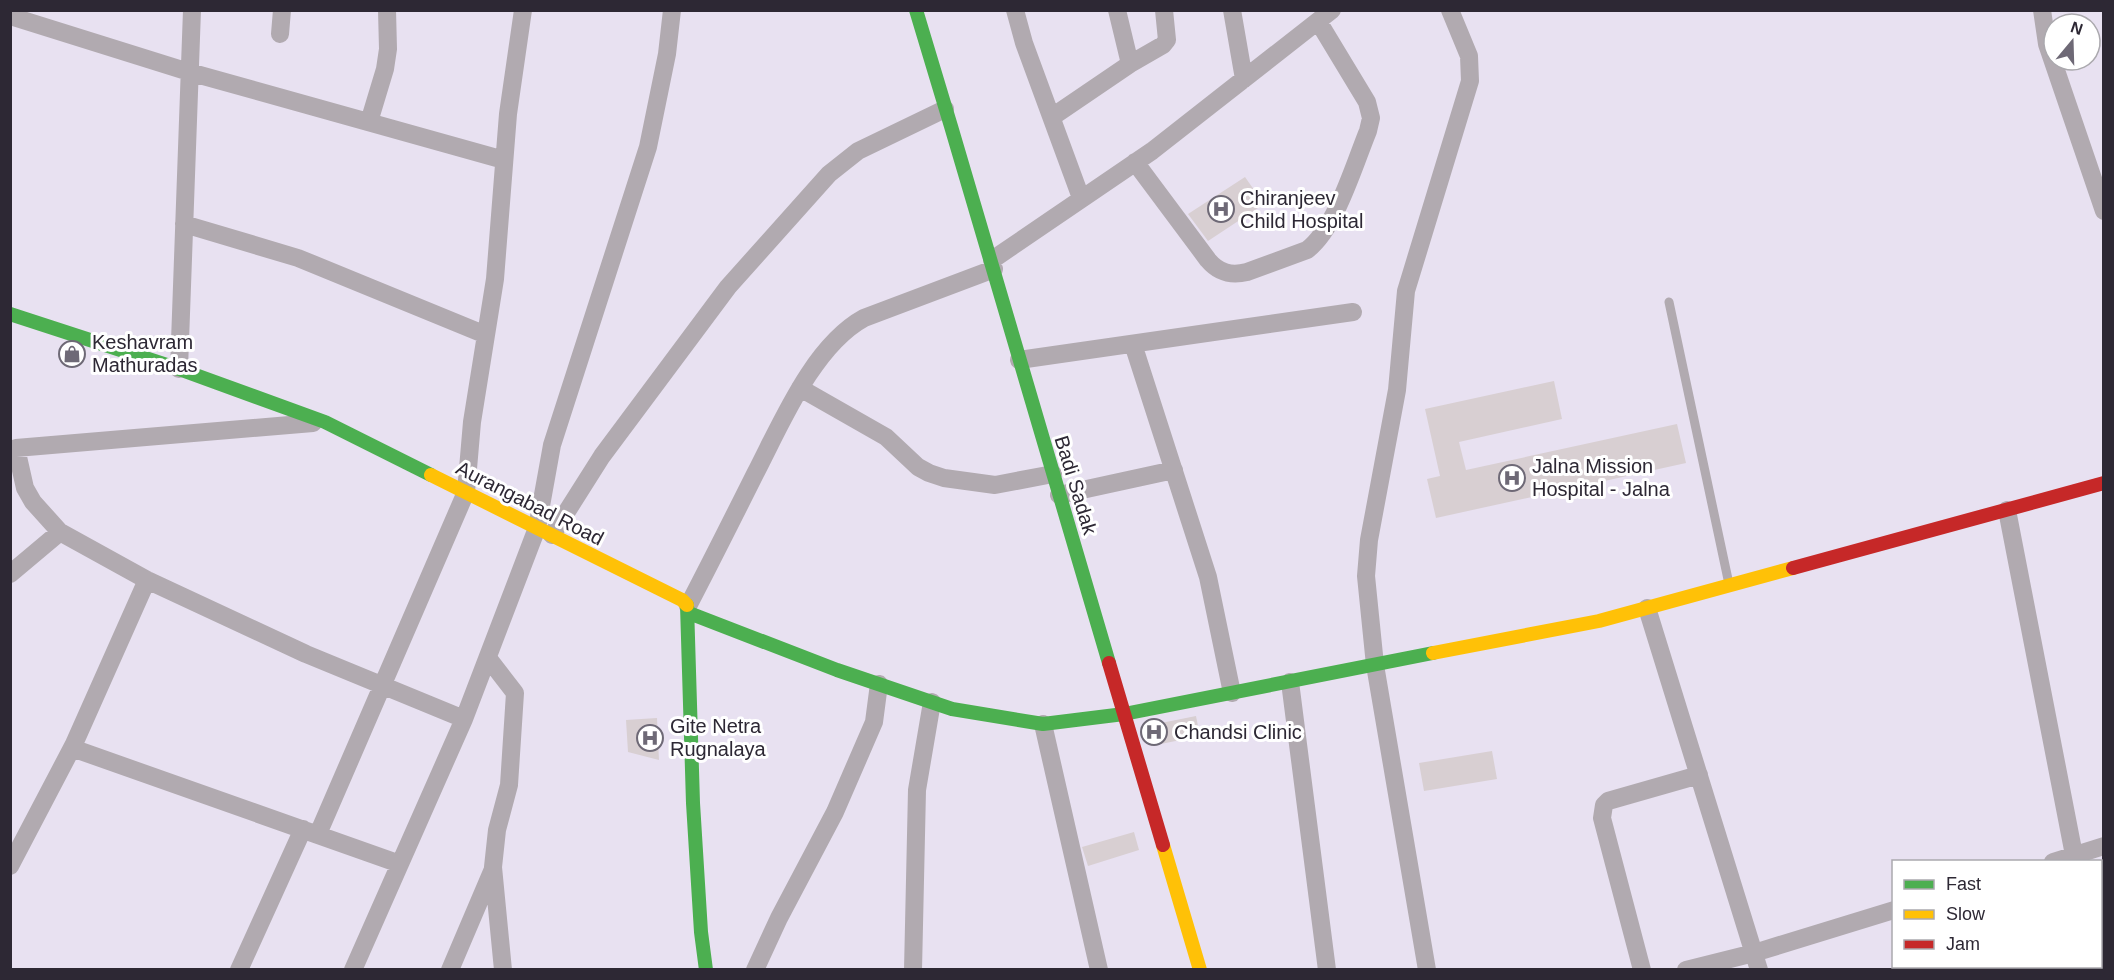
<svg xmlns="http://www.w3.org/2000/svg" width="2114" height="980" viewBox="0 0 2114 980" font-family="Helvetica,sans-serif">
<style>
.building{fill:#d8cfd2}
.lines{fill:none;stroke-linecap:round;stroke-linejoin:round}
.lane{stroke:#b1aab0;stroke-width:9}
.street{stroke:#b1aab0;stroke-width:18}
.fast{stroke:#4caf50;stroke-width:14}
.slow{stroke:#ffc107;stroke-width:14}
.jam{stroke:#c62828;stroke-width:14}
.labels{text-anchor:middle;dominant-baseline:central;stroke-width:6;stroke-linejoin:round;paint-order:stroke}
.poi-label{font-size:20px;fill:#2d2834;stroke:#fff;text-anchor:start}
.street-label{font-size:20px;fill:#2d2834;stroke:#fff}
</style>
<rect width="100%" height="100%" fill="#e8e1f1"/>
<!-- building -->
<path class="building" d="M1245,177L1264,204L1208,241L1188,214Z
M1554,381L1562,419L1459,442L1466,470L1677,424L1686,463L1436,518L1427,479L1440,476L1425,409Z
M1196,716L1200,736L1151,746L1146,726Z
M657,718L659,760L628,752L626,720Z
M1492,751L1497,779L1424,791L1419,763Z
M1134,832L1139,850L1088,866L1082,847Z"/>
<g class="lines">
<!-- lane -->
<path class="lane" d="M1669,302L1729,584"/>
<!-- street -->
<path class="street" d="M1015,10L1024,43L1081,198
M1117,10L1130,64
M1232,10L1244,79
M2042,10L2047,44L2104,211
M10,16L189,72L504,160
M280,34L282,10
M1052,117L1130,64L1163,45L1167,40L1164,10
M369,122L385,69L388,49L387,10
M1135,162L1208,260C1219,273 1231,276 1247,272L1307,250C1336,228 1354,165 1368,131L1371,118L1367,102L1318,21
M184,224L298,258L486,335
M992,260L1152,151L1332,10
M1133,344L1208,577L1232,693
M1019,360L1353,312
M179,369L192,10
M800,388L886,437L918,467L929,473L944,478L995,485L1053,474
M313,423L16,448L25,488L33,502L60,532L147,580L306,654L464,719
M1059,495L1174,470
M2007,510L2074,855
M552,535L602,456L728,287L829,174L858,151L945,109
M10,574L60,532
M688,606C711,562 733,518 755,474C781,424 813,346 864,318L994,269
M1647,608L1759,970
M488,658L515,693L509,785L497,830L493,867L503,970
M1290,682L1327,970
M1043,724L1099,970
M72,748L400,864
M318,834L466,492L472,422L495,279L508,114L523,10
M2053,862L2104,846
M10,866L74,744L147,580
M2086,966L2087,970
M239,970L303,829
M353,970L464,719L537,528L552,445L648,147L667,54L672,10
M450,970L493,869
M755,970L779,918L835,812L874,722L879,684
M913,970L917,790L932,702
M1427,970L1375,665L1366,576L1369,540L1397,390L1406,291L1470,81L1469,56L1450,10
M1642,970L1602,818L1604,805L1608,801L1699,775
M1686,970L1754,953L1894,910
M2059,970L2067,966"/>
<!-- fast -->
<path class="fast" d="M916,10C982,227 1044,445 1109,663
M10,314L179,369L325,422L431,475
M687,605L693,803L701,932L706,970
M689,613L837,670L952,709L1043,724L1124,714L1433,653"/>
<!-- slow -->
<path class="slow" d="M431,475L682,600L687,605
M1433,653L1599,621L1793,568
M1163,845L1200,970"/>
<!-- jam -->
<path class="jam" d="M1793,568L2104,483
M1109,663L1163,845"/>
</g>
<!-- icons -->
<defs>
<symbol id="hospital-ring" viewBox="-11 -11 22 22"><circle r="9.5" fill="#fff" stroke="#6e6976" stroke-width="1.5"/><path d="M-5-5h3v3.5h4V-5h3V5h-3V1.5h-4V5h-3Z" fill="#6e6976"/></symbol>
<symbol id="shop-ring" viewBox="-11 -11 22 22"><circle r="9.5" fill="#fff" stroke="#6e6976" stroke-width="1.5"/><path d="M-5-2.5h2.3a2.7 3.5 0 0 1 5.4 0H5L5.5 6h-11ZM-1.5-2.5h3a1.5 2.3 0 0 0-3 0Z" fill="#6e6976"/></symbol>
</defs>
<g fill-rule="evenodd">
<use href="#hospital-ring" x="1206" y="194" width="30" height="30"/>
<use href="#shop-ring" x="57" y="339" width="30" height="30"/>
<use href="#hospital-ring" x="1497" y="463" width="30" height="30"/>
<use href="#hospital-ring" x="1139" y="717" width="30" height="30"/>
<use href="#hospital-ring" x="635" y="723" width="30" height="30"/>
</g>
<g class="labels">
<!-- poi labels -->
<g class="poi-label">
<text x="1240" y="198">Chiranjeev<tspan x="1240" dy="23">Child Hospital</tspan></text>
<text x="92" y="342">Keshavram<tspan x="92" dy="23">Mathuradas</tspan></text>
<text x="1532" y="466">Jalna Mission<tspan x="1532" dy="23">Hospital - Jalna</tspan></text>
<text x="670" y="726">Gite Netra<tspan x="670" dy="23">Rugnalaya</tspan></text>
<text x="1174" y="732">Chandsi Clinic</text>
</g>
<!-- street labels -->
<g class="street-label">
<text transform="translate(1076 485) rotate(73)">Badi Sadak</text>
<text transform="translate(530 503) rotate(27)">Aurangabad Road</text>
</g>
</g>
<!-- border -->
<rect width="2114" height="980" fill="none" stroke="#2d2834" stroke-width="24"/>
<!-- legend -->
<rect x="1892" y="860" width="210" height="108" fill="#ffffff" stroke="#aba9ae" stroke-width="1.5"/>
<rect x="1904" y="880" width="30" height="9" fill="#4caf50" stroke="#aba9ae" stroke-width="1.5"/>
<text x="1946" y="890" font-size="18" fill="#2d2834">Fast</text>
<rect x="1904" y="910" width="30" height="9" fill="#ffc107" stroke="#aba9ae" stroke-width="1.5"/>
<text x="1946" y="920" font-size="18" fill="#2d2834">Slow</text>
<rect x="1904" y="940" width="30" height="9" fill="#c62828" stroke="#aba9ae" stroke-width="1.5"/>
<text x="1946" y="950" font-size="18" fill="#2d2834">Jam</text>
<!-- north arrow -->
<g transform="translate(2072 42) rotate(19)"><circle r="28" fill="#ffffff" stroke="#aba9ae" stroke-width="1.5"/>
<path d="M0-4.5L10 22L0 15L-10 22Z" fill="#6e6976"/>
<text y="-9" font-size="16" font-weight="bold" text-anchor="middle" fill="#2d2834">N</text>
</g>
</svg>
